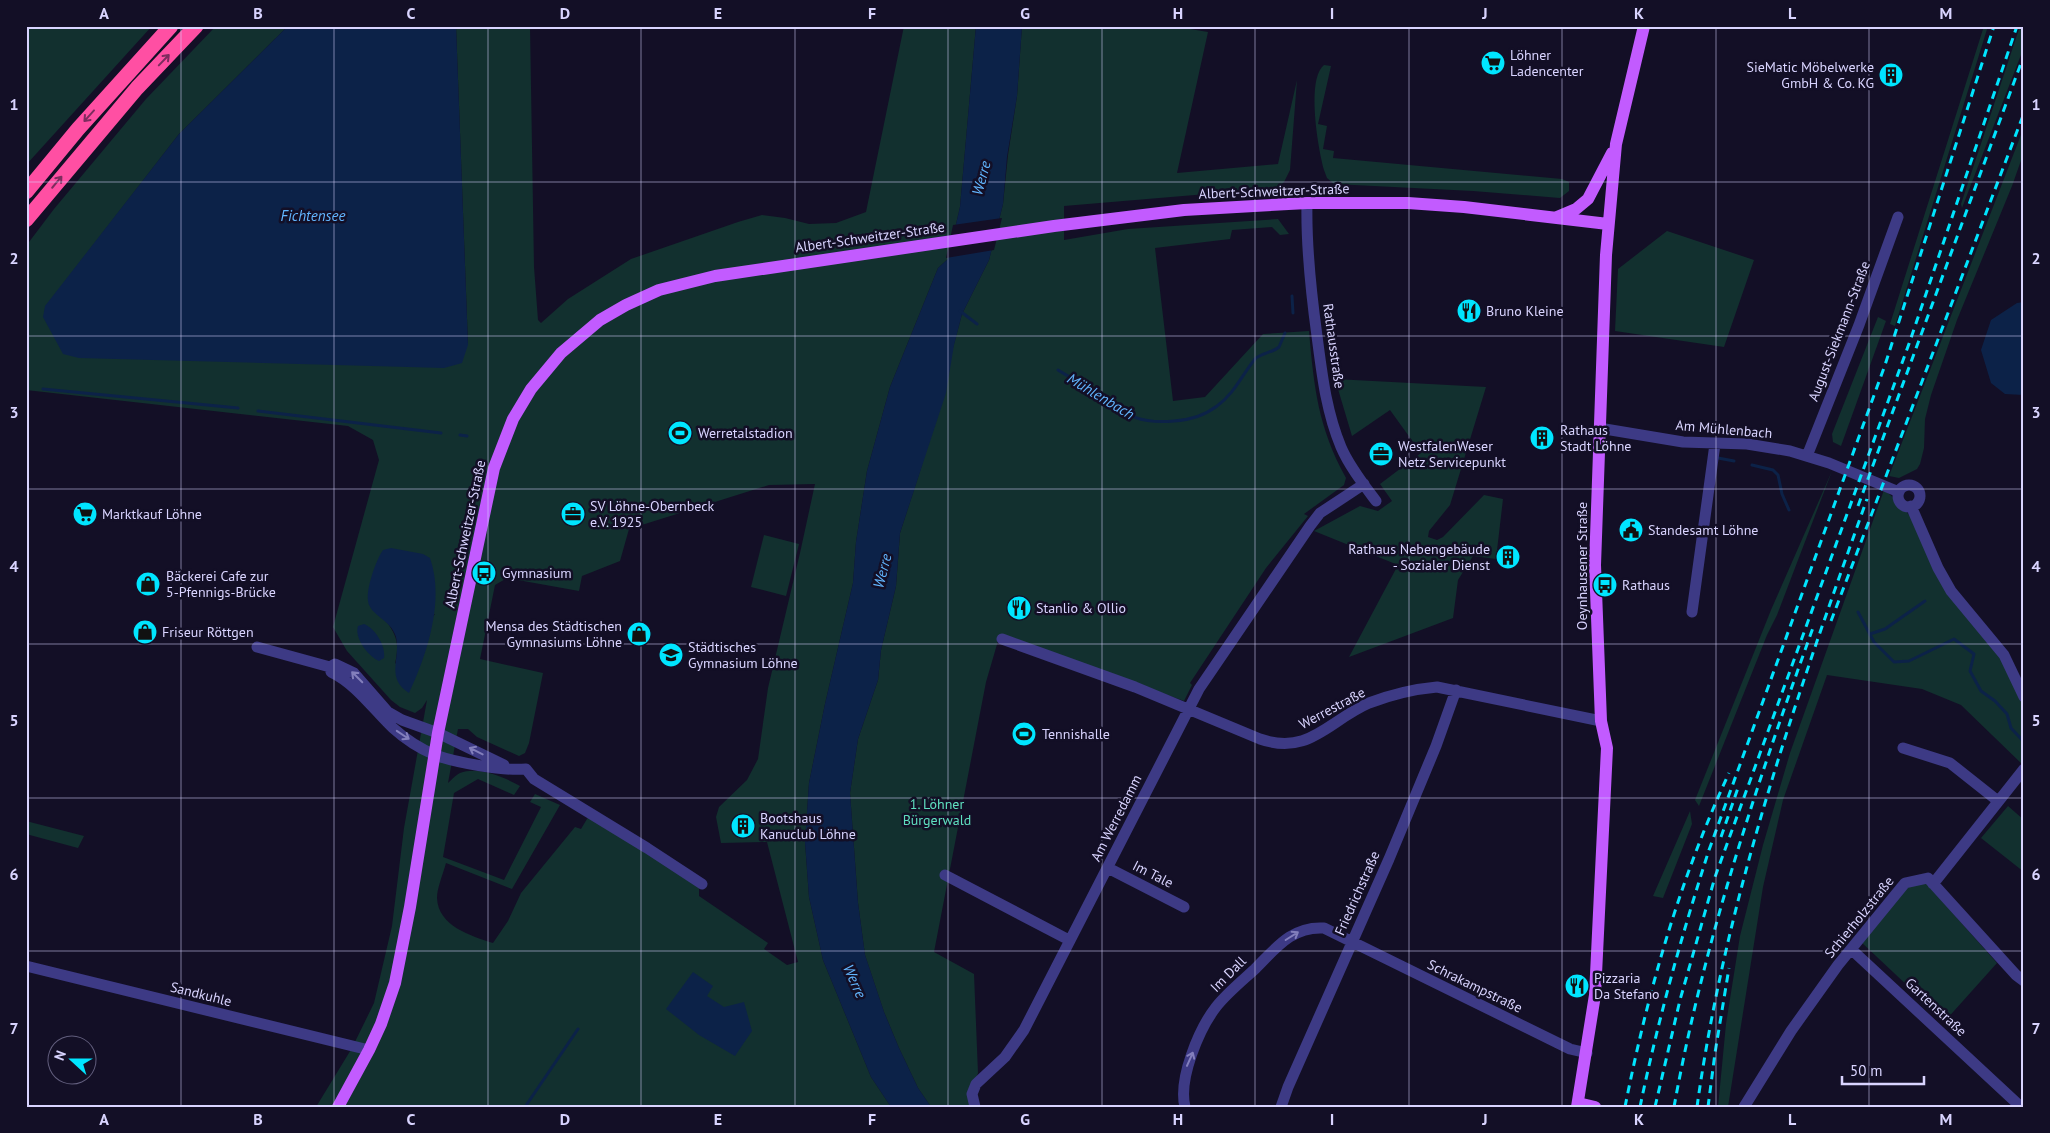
<svg xmlns="http://www.w3.org/2000/svg" width="2050" height="1133" viewBox="0 0 2050 1133" font-family="'PT Sans',sans-serif">
<style>
.green{fill:#12302f;fill-rule:evenodd}
.water{fill:#0c2248}
.pier{fill:#130f26}
.lines{fill:none;stroke-linecap:round;stroke-linejoin:round}
.stream{stroke:#0c2248;stroke-width:3}
.minor{stroke:#3d3a85;stroke-width:11}
.major{stroke:#c25bff;stroke-width:12}
.highway{stroke:#ff4fa3;stroke-width:15}
.rail{stroke:#00e5ff;stroke-width:3;stroke-dasharray:8 6;stroke-linecap:butt}
.oneway{stroke:#7d2c5e}
.oneway2{stroke:#837fbc}
.grid{fill:none;stroke:#d9d4ff;stroke-width:1;stroke-opacity:0.55}
.labels{text-anchor:middle;dominant-baseline:central;stroke-width:5;stroke-linejoin:round;paint-order:stroke}
.poi-label{font-size:14px;fill:#d9d4ff;stroke:#130f26;text-anchor:start}
.street-label{font-size:14px;fill:#d9d4ff;stroke:#130f26}
.park-label{font-size:14px;fill:#5fe0c0;stroke:#130f26}
.water-label{font-size:15px;font-style:italic;fill:#62b6ff;stroke:#130f26}
.neatline{fill:none;stroke:#d9d4ff;stroke-width:2}
.grid-label{font-size:16px;text-anchor:middle;font-weight:bold;fill:#d9d4ff}
</style>
<rect width="100%" height="100%" fill="#130f26"/>
<!-- green -->
<path class="green" d="M26,26H152L26,165Z
M216,26H288L179,134L46,306L468,345L456,26H530L534,267L538,320L541,323L568,299L631,259L738,222L762,215L785,218L809,224L836,223L866,212L904,26H976L960,207L948,259L938,268L890,387L867,471L856,542L853,583L825,704L809,783L805,842L809,897L823,960L871,1077L891,1107H316L352,1048L374,1003L392,926L404,828L427,700L422,708L415,713L400,707L391,700L347,651L333,627L379,460L373,440L348,426L26,390V246L54,209L146,99ZM815,484L800,553L768,688L758,759L747,780L719,807L716,817L721,843L767,842L798,962L787,965L764,949L768,943L699,896V887L593,809L581,829L575,827L521,893L508,921L493,943C471,936 438,926 437,898C437,888 443,874 446,863L512,889L560,805L535,794L530,802L541,807L504,880L443,857L454,793L478,779L514,795L520,786C504,777 478,766 460,773C454,776 452,780 448,783L458,729H468L477,737L519,756L525,753L529,743L543,673L480,659L495,585L507,578L579,591L582,576L620,561L629,529L769,485ZM435,614L395,664C399,645 398,637 386,621Z
M1022,26H1190V29L1208,32L1177,173L1278,164L1297,80L1290,170L1284,182L1277,188L1064,206V240L1128,229L1278,219L1289,234L1280,235L1272,227L1232,230L1230,239L1155,248L1173,401L1205,397L1263,334L1309,331C1314,388 1318,427 1346,478L1344,485L1304,514L1308,516L1266,568L1190,683L1192,685L1184,701L1000,634L986,682L934,952L974,974L978,1073L974,1084L978,1107H931L918,1088L899,1048L884,1012L865,955L858,903L850,793L858,739L878,680L881,650L896,586L900,533L921,468L962,314L989,260L1003,204L1008,155L1017,96Z
M1984,26H1988L1895,326L1890,324Z
M2020,26H2024V47L1962,208L1961,204Z
M1324,65L1331,66L1318,124L1327,126L1323,149L1334,151L1333,158L1562,179L1569,182V191L1560,198L1473,191L1334,184L1327,178L1324,170C1318,149 1306,79 1324,65Z
M2024,127V152L2012,186L1957,320L1931,395L1925,419L1924,448L1920,464L1917,469L1899,478L1889,476Z
M1667,231L1754,260L1724,347L1615,331L1618,269Z
M1878,317L1886,321L1841,446L1833,442L1832,434Z
M1335,379L1486,387L1450,505L1429,531L1428,537L1437,540L1443,537L1484,495L1503,499L1496,559L1473,556L1458,580L1453,618L1349,657L1398,565L1314,531L1360,506L1378,511L1392,501L1380,484L1421,453L1390,410L1352,436Z
M1832,471L1777,615L1767,635L1699,806L1695,800L1771,610Z
M1884,490C1893,496 1906,511 1913,520L1946,590L2003,661L2018,691L2024,707V763L2023,765L1961,705L1922,689L1827,675L1783,800L1763,887L1728,1107H1718L1726,1024L1740,936L1763,845L1790,753Z
M764,535L799,544L786,596L751,587Z
M2008,806L2024,820V872L1981,838Z
M1690,811L1692,824L1663,898L1653,896Z
M26,821L84,836L78,848L26,834Z
M1925,882L1997,963L1945,1021L1860,941L1905,886Z"/>
<!-- water -->
<path class="water" d="M288,26H456L468,345L462,363L444,368L79,358L63,354L43,317L45,306L179,134Z
M976,26H1022L1017,96L1007,157L1003,204L989,260L962,314L954,345L946,393L900,533L896,586L881,650L878,680L858,739L850,793L858,903L865,955L884,1012L899,1048L918,1088L931,1107H891L871,1077L823,960L809,897L805,842L809,783L825,704L853,583L856,542L867,471L890,387L938,268L948,259L960,207Z
M2024,302V395L2005,394L1991,383L1981,350L1991,320L2017,303Z
M391,548L423,554L430,558C445,600 427,655 409,693C385,678 401,659 396,637C391,619 370,616 368,601C366,589 376,560 383,550Z
M364,624C375,628 386,646 384,658L379,661C368,656 354,638 358,626Z
M693,972L713,986L707,996L724,1007L744,1002L752,1031L735,1056L699,1035L666,1009Z"/>
<!-- pier -->
<path class="pier" d="M1002,218L994,250L946,258L953,225Z"/>
<g class="lines">
<!-- stream -->
<path class="stream" d="M1292,296L1293,313
M960,311L977,324
M1058,370C1067,376 1076,380 1085,385C1121,407 1127,425 1174,421C1189,420 1204,416 1217,406C1234,394 1242,375 1255,359C1261,353 1272,353 1279,347L1285,333
M43,389L238,408
M258,411L441,433
M460,435L467,436
M1718,458L1734,461
M1752,465L1773,470L1778,475L1782,494L1789,510
M1858,612L1874,642L1894,662L1909,661L1954,639L1974,654L1970,671L1981,691L1995,701L2007,714L2011,728L2024,742
M1870,634L1885,629L1925,601
M525,1107L578,1029"/>
<!-- minor -->
<path class="minor" d="M1307,203C1306,247 1311,292 1317,336C1322,374 1326,411 1341,447C1349,466 1364,485 1376,501
M1599,428L1683,442L1747,444L1790,451L1829,463L1899,492
M1807,456L1859,325L1898,217
M1898 496a11 11 0 1 1 22 0a11 11 0 1 1-22 0Z
M1911,506L1938,568L1951,591L2004,655L2024,697
M1692,612L1715,444
M1002,639L1135,687L1260,739C1309,756 1328,721 1369,703C1390,695 1415,689 1437,687L1601,721
M257,647L330,667L335,664L354,673L388,712L402,720L438,733L504,765
M330,667L331,672C356,684 373,709 393,728C404,738 421,749 435,755C457,763 503,771 526,769L534,779L647,848L702,884
M1903,748L1950,763L1998,801
M1108,868L1184,907
M945,875L1069,940
M1933,884L2024,769
M1852,950L2021,1107
M26,966L369,1050
M975,1107L972,1094L976,1084L1005,1057L1024,1030L1199,689L1310,526L1320,513L1364,484
M1185,1107C1178,1079 1199,1029 1216,1007C1227,993 1242,981 1255,969C1276,948 1292,926 1324,928L1570,1049L1587,1053
M1281,1107L1288,1087L1389,859L1436,746L1456,690
M1744,1107L1791,1031L1838,965L1905,883L1928,878L2016,975L2024,981"/>
<!-- major -->
<path class="major" d="M1557,217L1576,209L1588,199L1612,153
M1578,1103L1595,1107
M338,1107L369,1050L381,1024L395,983L410,907L438,733L494,468L513,419L531,389L561,353L600,320L626,305L659,290L715,276L1054,226L1184,210L1307,203H1408L1464,207L1608,224
M1577,1107L1595,995L1607,748L1601,721L1595,565L1606,255L1616,144L1644,26"/>
<!-- highway -->
<path class="highway" d="M26,192L78,129L171,26
M26,220L137,88L196,26"/>
<!-- rail -->
<path class="rail" d="M1858,506L2024,55
M1831,621L2024,113
M1721,837L1739,785
M1625,1107C1648,991 1679,881 1729,773
M1640,1107C1658,1020 1682,934 1709,850L1885,365L1994,26
M1655,1107L1680,1000L1715,877L1910,341L2017,26
M1674,1107C1704,941 1757,783 1814,625
M1697,1107C1726,897 1796,698 1867,499
M1708,1107L1715,1053L1729,968"/>
</g>
<!-- one-way arrows -->
<defs><path id="oneway-shaft" d="M-6 0H5M1.5-3L5.5 0L1.5 3" fill="none" stroke-width="1.6" stroke-linecap="round" stroke-linejoin="round" transform="scale(1.25)"/></defs>
<g class="oneway">
<use href="#oneway-shaft" transform="translate(164 60) rotate(-46)"/>
<use href="#oneway-shaft" transform="translate(89 116) rotate(132)"/>
<use href="#oneway-shaft" transform="translate(57 182) rotate(-50)"/>
</g>
<g class="oneway2">
<use href="#oneway-shaft" transform="translate(357 677) rotate(-135)"/>
<use href="#oneway-shaft" transform="translate(403 735) rotate(34)"/>
<use href="#oneway-shaft" transform="translate(476 751) rotate(-153)"/>
<use href="#oneway-shaft" transform="translate(1292 936) rotate(-32)"/>
<use href="#oneway-shaft" transform="translate(1190 1059) rotate(-66)"/>
</g>
<!-- grid -->
<path class="grid" d="M181,26V1107M334,26V1107M488,26V1107M641,26V1107M795,26V1107M948,26V1107M1102,26V1107M1255,26V1107M1409,26V1107M1562,26V1107M1716,26V1107M1869,26V1107M26,182H2024M26,336H2024M26,489H2024M26,644H2024M26,798H2024M26,951H2024"/>
<!-- icons -->
<defs>
<symbol id="supermarket-disc" viewBox="-11 -11 22 22"><circle r="9.5" fill="#00e5ff" stroke="#130f26"/><path d="M-6-5.5h2.5l.6 2H6L4.5 2H-2.5L-4.4-4H-6ZM-1.5 3.2a1.3 1.3 0 1 0 .1 0ZM3 3.2a1.3 1.3 0 1 0 .1 0Z" fill="#111"/></symbol>
<symbol id="building-disc" viewBox="-11 -11 22 22"><circle r="9.5" fill="#00e5ff" stroke="#130f26"/><path d="M-4-6H4V6H1V3H-1V6H-4ZM-2.5-4.3h1.7v1.8h-1.7ZM.8-4.3h1.7v1.8H.8ZM-2.5-1h1.7V.8h-1.7ZM.8-1h1.7V.8H.8Z" fill="#111"/></symbol>
<symbol id="restaurant-disc" viewBox="-11 -11 22 22"><circle r="9.5" fill="#00e5ff" stroke="#130f26"/><path d="M-5-6h1v4h1v-4h1v4h1v-4h1v5L-1.5 .5V6h-2V.5L-5-1ZM5-6V6H3V1.5H1.5Q1.5-4 5-6Z" fill="#111"/></symbol>
<symbol id="stadium-disc" viewBox="-11 -11 22 22"><circle r="9.5" fill="#00e5ff" stroke="#130f26"/><path d="M0-5a6.5 5 0 1 0 0 10a6.5 5 0 1 0 0-10ZM-3.5-1.8h7v3.6h-7Z" fill="#111"/></symbol>
<symbol id="office-disc" viewBox="-11 -11 22 22"><circle r="9.5" fill="#00e5ff" stroke="#130f26"/><path d="M-6-3h4V-5.5h4V-3h4V5H-6ZM-1-4.5V-3h2v-1.5ZM-6 0V1H6V0Z" fill="#111"/></symbol>
<symbol id="civic-disc" viewBox="-11 -11 22 22"><circle r="9.5" fill="#00e5ff" stroke="#130f26"/><path d="M-.6-6.5H3V-4.5H.6V-3L4-1V1h2V6H-6V1h2V-1L-.6-3ZM-1.2 2.5V6h2.4V2.5Z" fill="#111"/></symbol>
<symbol id="bus-disc" viewBox="-11 -11 22 22"><circle r="9.5" fill="#00e5ff" stroke="#130f26"/><path d="M-5-6H5V4H4V6H2V4H-2V6H-4V4H-5ZM-3.5-4V0h7V-4ZM-3.5 1.2v1.5H-2V1.2ZM2 1.2v1.5H3.5V1.2Z" fill="#111"/></symbol>
<symbol id="shop-disc" viewBox="-11 -11 22 22"><circle r="9.5" fill="#00e5ff" stroke="#130f26"/><path d="M-5-2.5h2.3a2.7 3.5 0 0 1 5.4 0H5L5.5 6h-11ZM-1.5-2.5h3a1.5 2.3 0 0 0-3 0Z" fill="#111"/></symbol>
<symbol id="school-disc" viewBox="-11 -11 22 22"><circle r="9.5" fill="#00e5ff" stroke="#130f26"/><path d="M0-5L7-2L0 1L-7-2ZM-4 1L0 2.5L4 1V4Q0 6-4 4Z" fill="#111"/></symbol>
</defs>
<g fill-rule="evenodd">
<use href="#supermarket-disc" x="1479" y="49" width="28" height="28"/>
<use href="#building-disc" x="1877" y="61" width="28" height="28"/>
<use href="#restaurant-disc" x="1455" y="297" width="28" height="28"/>
<use href="#stadium-disc" x="666" y="419" width="28" height="28"/>
<use href="#building-disc" x="1528" y="424" width="28" height="28"/>
<use href="#office-disc" x="1367" y="440" width="28" height="28"/>
<use href="#supermarket-disc" x="71" y="500" width="28" height="28"/>
<use href="#office-disc" x="559" y="500" width="28" height="28"/>
<use href="#civic-disc" x="1617" y="516" width="28" height="28"/>
<use href="#building-disc" x="1494" y="543" width="28" height="28"/>
<use href="#bus-disc" x="470" y="559" width="28" height="28"/>
<use href="#shop-disc" x="134" y="570" width="28" height="28"/>
<use href="#bus-disc" x="1591" y="571" width="28" height="28"/>
<use href="#restaurant-disc" x="1005" y="594" width="28" height="28"/>
<use href="#shop-disc" x="131" y="618" width="28" height="28"/>
<use href="#shop-disc" x="625" y="620" width="28" height="28"/>
<use href="#school-disc" x="657" y="641" width="28" height="28"/>
<use href="#stadium-disc" x="1010" y="720" width="28" height="28"/>
<use href="#building-disc" x="729" y="812" width="28" height="28"/>
<use href="#restaurant-disc" x="1563" y="972" width="28" height="28"/>
</g>
<g class="labels">
<!-- poi labels -->
<g class="poi-label">
<text x="1510" y="55">Löhner<tspan x="1510" dy="16">Ladencenter</tspan></text>
<text x="1874" y="67" text-anchor="end">SieMatic Möbelwerke<tspan x="1874" dy="16">GmbH &amp; Co. KG</tspan></text>
<text x="1486" y="311">Bruno Kleine</text>
<text x="1560" y="430">Rathaus<tspan x="1560" dy="16">Stadt Löhne</tspan></text>
<text x="698" y="433">Werretalstadion</text>
<text x="1398" y="446">WestfalenWeser<tspan x="1398" dy="16">Netz Servicepunkt</tspan></text>
<text x="590" y="506">SV Löhne-Obernbeck<tspan x="590" dy="16">e.V. 1925</tspan></text>
<text x="102" y="514">Marktkauf Löhne</text>
<text x="1648" y="530">Standesamt Löhne</text>
<text x="1490" y="549" text-anchor="end">Rathaus Nebengebäude<tspan x="1490" dy="16">- Sozialer Dienst</tspan></text>
<text x="502" y="573">Gymnasium</text>
<text x="166" y="576">Bäckerei Cafe zur<tspan x="166" dy="16">5-Pfennigs-Brücke</tspan></text>
<text x="1622" y="585">Rathaus</text>
<text x="1036" y="608">Stanlio &amp; Ollio</text>
<text x="622" y="626" text-anchor="end">Mensa des Städtischen<tspan x="622" dy="16">Gymnasiums Löhne</tspan></text>
<text x="162" y="632">Friseur Röttgen</text>
<text x="688" y="647">Städtisches<tspan x="688" dy="16">Gymnasium Löhne</tspan></text>
<text x="1042" y="734">Tennishalle</text>
<text x="760" y="818">Bootshaus<tspan x="760" dy="16">Kanuclub Löhne</tspan></text>
<text x="1594" y="978">Pizzaria<tspan x="1594" dy="16">Da Stefano</tspan></text>
</g>
<!-- street labels -->
<g class="street-label">
<text transform="translate(1274 191) rotate(-2)">Albert-Schweitzer-Straße</text>
<text transform="translate(870 237) rotate(-8)">Albert-Schweitzer-Straße</text>
<text transform="translate(1839 331) rotate(-69)">August-Siekmann-Straße</text>
<text transform="translate(1334 346) rotate(82)">Rathausstraße</text>
<text transform="translate(1724 429) rotate(5)">Am Mühlenbach</text>
<text transform="translate(465 534) rotate(-78)">Albert-Schweitzer-Straße</text>
<text transform="translate(1582 566) rotate(-90)">Oeynhausener Straße</text>
<text transform="translate(1332 708) rotate(-28)">Werrestraße</text>
<text transform="translate(1116 818) rotate(-63)">Am Werredamm</text>
<text transform="translate(1153 874) rotate(27)">Im Tale</text>
<text transform="translate(1357 893) rotate(-66)">Friedrichstraße</text>
<text transform="translate(1859 917) rotate(-51)">Schierholzstraße</text>
<text transform="translate(1228 974) rotate(-45)">Im Dall</text>
<text transform="translate(1475 986) rotate(26)">Schrakampstraße</text>
<text transform="translate(201 994) rotate(14)">Sandkuhle</text>
<text transform="translate(1936 1007) rotate(43)">Gartenstraße</text>
</g>
<!-- park labels -->
<g class="park-label">
<text x="937" y="804">1. Löhner<tspan x="937" dy="16">Bürgerwald</tspan></text>
</g>
<!-- water labels -->
<g class="water-label">
<text transform="translate(981 178) rotate(-75)">Werre</text>
<text x="313" y="215">Fichtensee</text>
<text transform="translate(1101 396) rotate(31)">Mühlenbach</text>
<text transform="translate(882 571) rotate(-76)">Werre</text>
<text transform="translate(855 981) rotate(66)">Werre</text>
</g>
</g>
<!-- border -->
<rect width="2050" height="1133" fill="none" stroke="#130f26" stroke-width="55"/>
<!-- north arrow -->
<g transform="translate(72 1060) rotate(291)"><circle r="24" fill="#130f26" stroke="#625e7d"/>
<path d="M0-4L9 19L0 12L-9 19Z" fill="#00e5ff"/>
<text y="-8" font-size="14" font-weight="bold" text-anchor="middle" fill="#d9d4ff">N</text>
</g>
<!-- scale -->
<path d="M1842 1076v8h82v-8" fill="none" stroke="#d9d4ff" stroke-width="2.5"/>
<text x="1850" y="1076" font-size="15" fill="#d9d4ff" stroke="#130f26" stroke-width="4" paint-order="stroke">50 m</text>
<rect x="28" y="28" width="1994" height="1078" class="neatline"/>
<g class="grid-label">
<text x="104" y="19">A</text>
<text x="258" y="19">B</text>
<text x="411" y="19">C</text>
<text x="565" y="19">D</text>
<text x="718" y="19">E</text>
<text x="872" y="19">F</text>
<text x="1025" y="19">G</text>
<text x="1178" y="19">H</text>
<text x="1332" y="19">I</text>
<text x="1485" y="19">J</text>
<text x="1639" y="19">K</text>
<text x="1792" y="19">L</text>
<text x="1946" y="19">M</text>
<text x="14" y="110">1</text>
<text x="2036" y="110">1</text>
<text x="14" y="264">2</text>
<text x="2036" y="264">2</text>
<text x="14" y="418">3</text>
<text x="2036" y="418">3</text>
<text x="14" y="572">4</text>
<text x="2036" y="572">4</text>
<text x="14" y="726">5</text>
<text x="2036" y="726">5</text>
<text x="14" y="880">6</text>
<text x="2036" y="880">6</text>
<text x="14" y="1034">7</text>
<text x="2036" y="1034">7</text>
<text x="104" y="1125">A</text>
<text x="258" y="1125">B</text>
<text x="411" y="1125">C</text>
<text x="565" y="1125">D</text>
<text x="718" y="1125">E</text>
<text x="872" y="1125">F</text>
<text x="1025" y="1125">G</text>
<text x="1178" y="1125">H</text>
<text x="1332" y="1125">I</text>
<text x="1485" y="1125">J</text>
<text x="1639" y="1125">K</text>
<text x="1792" y="1125">L</text>
<text x="1946" y="1125">M</text>
</g>
</svg>
